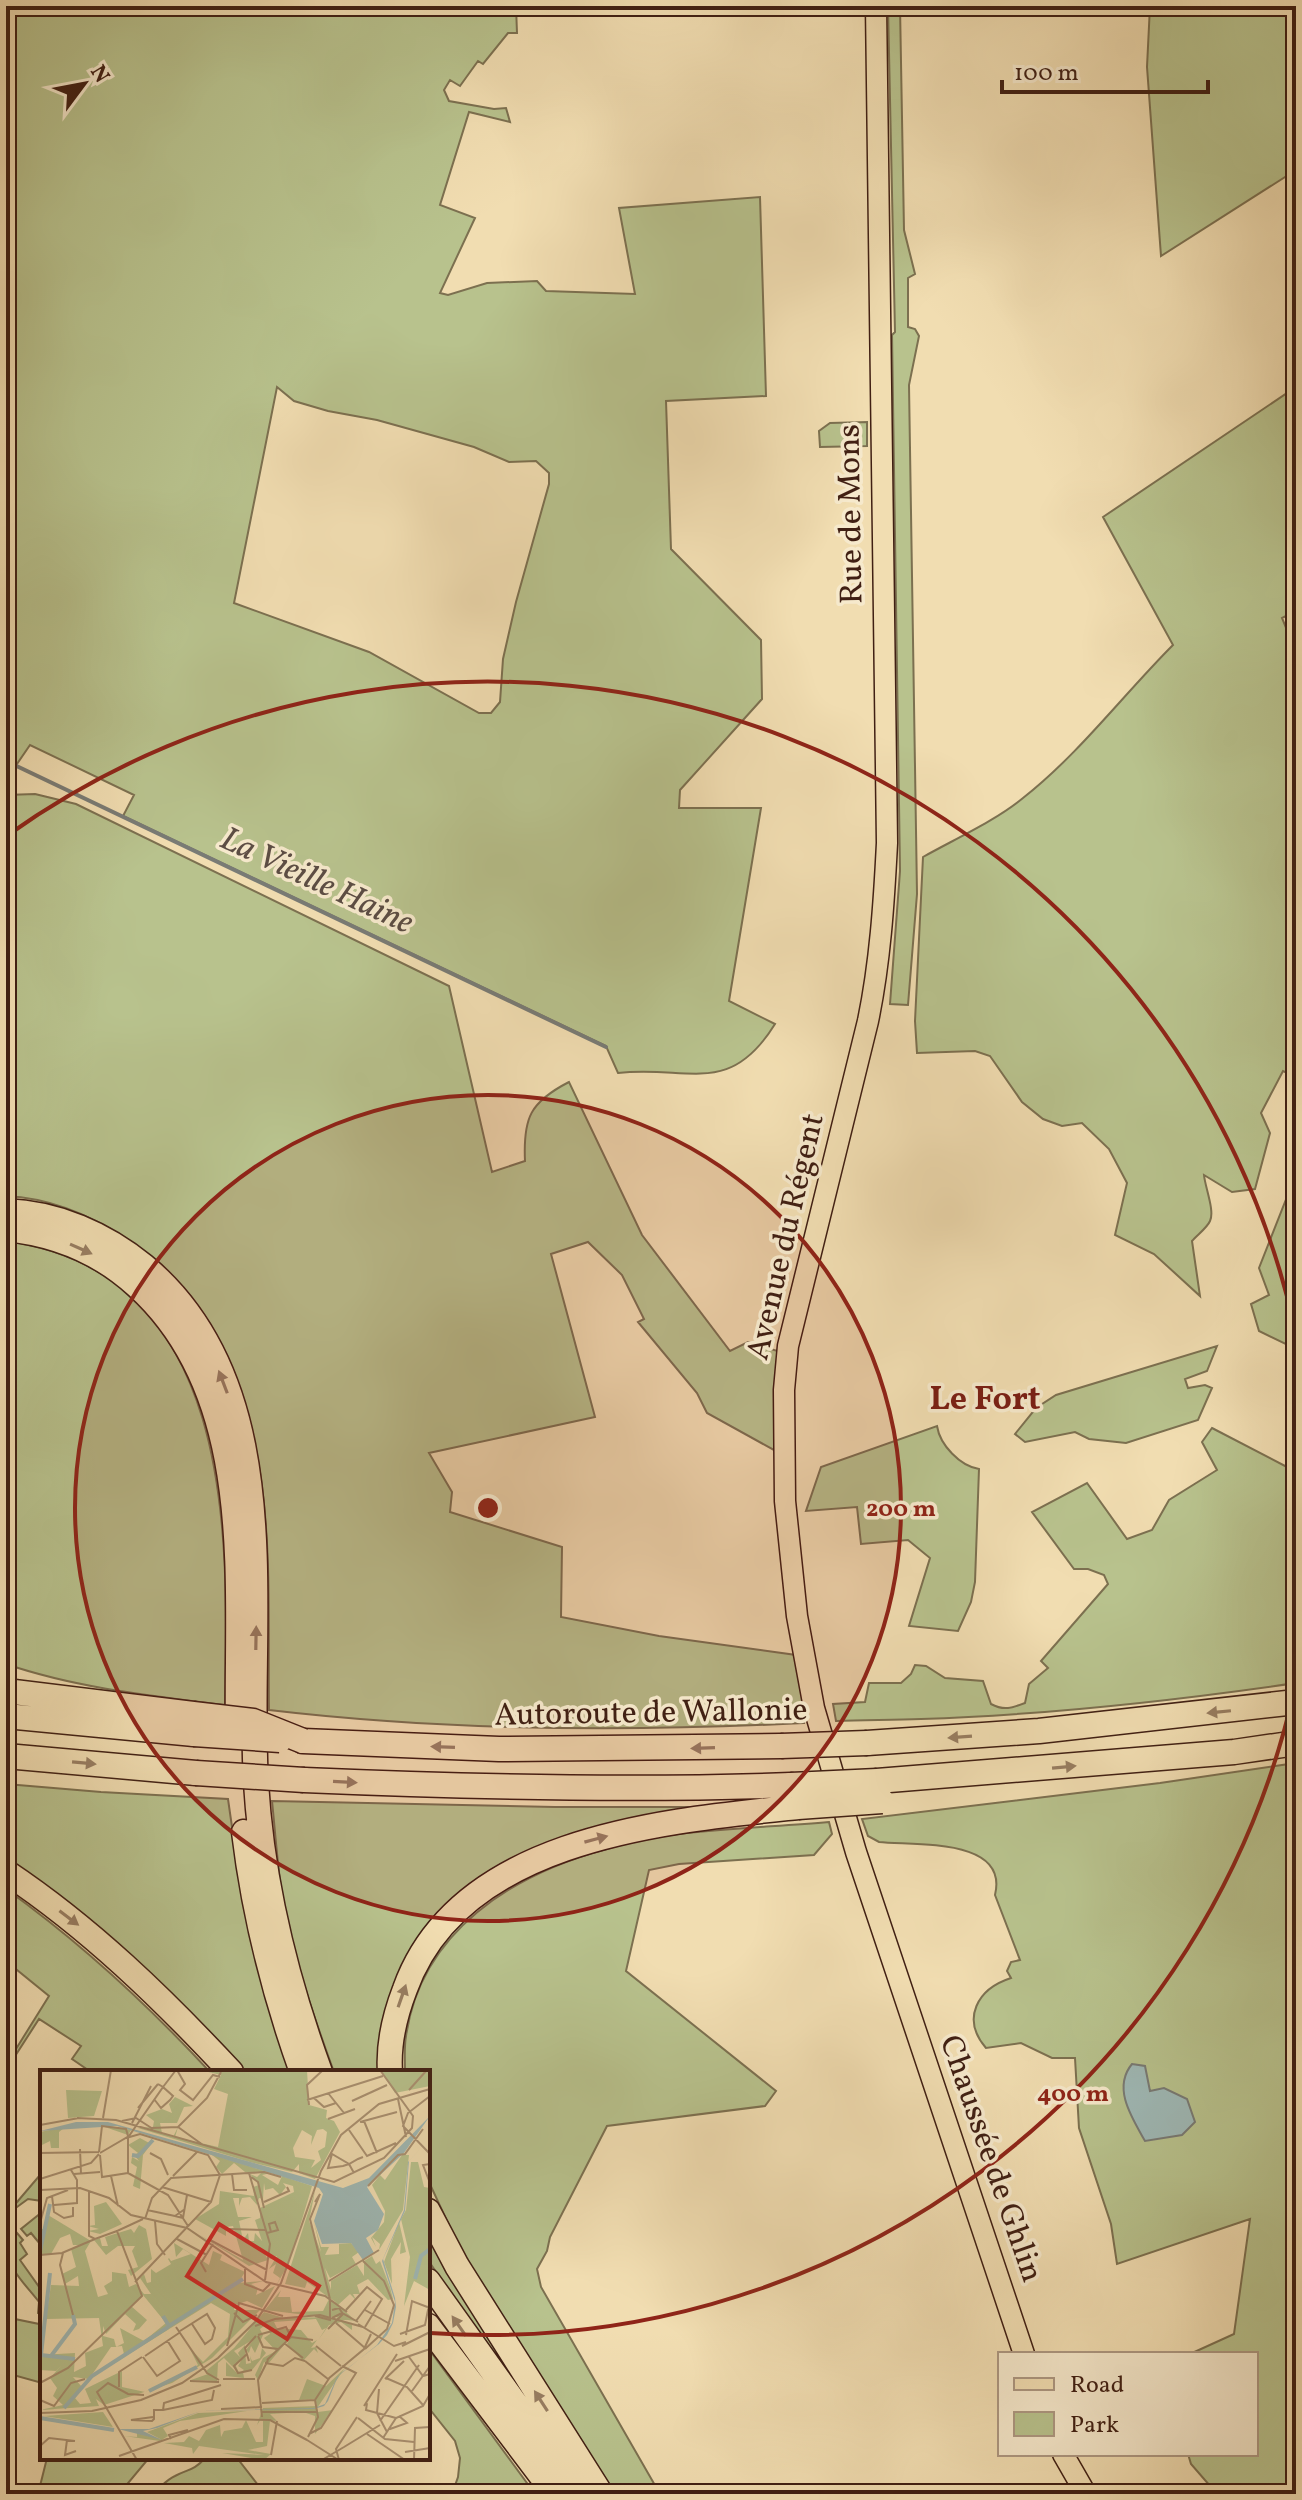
<svg xmlns="http://www.w3.org/2000/svg" width="1302" height="2500" viewBox="0 0 1302 2500" font-family="Vollkorn,serif">
<style>
.green{fill:#b8c28d;stroke:#7c7050;stroke-width:2;fill-rule:evenodd}
.water{fill:#9fb9b6;stroke:#797b75;stroke-width:2}
.lines{fill:none;stroke-linecap:round;stroke-linejoin:round}
.stream{stroke:#797b75;stroke-width:4}
.major-casing{stroke:#401f13;stroke-width:23}
.highway-casing{stroke:#401f13;stroke-width:27}
.major{stroke:#f1ddb1;stroke-width:20}
.highway{stroke:#f1ddb1;stroke-width:24}
.highway-bridge-casing{stroke:#401f13;stroke-width:27;stroke-linecap:butt}
.highway-bridge{stroke:#f1ddb1;stroke-width:24}
.oneway{fill:#987e62}
.ring{fill:none;stroke:#8f2418;stroke-width:4}
.labels{text-anchor:middle;dominant-baseline:central;stroke-width:7;stroke-linejoin:round;paint-order:stroke}
.street-label{font-size:32px;fill:#401f13;stroke:#f6e9cc}
.water-label{font-size:34px;font-style:italic;fill:#5c4d44;stroke:#f6e9cc}
.neighbourhood-label{font-size:34px;font-weight:bold;fill:#7a1f14;stroke:#f6e9cc}
.inset-river{fill:none;stroke:#9fb9b6;stroke-width:4}
.inset-road{fill:none;stroke:#aa9172;stroke-width:2}
.view{fill:#d62828;fill-opacity:0.15;stroke:#d62828;stroke-width:4}
.inset-edge{fill:none;stroke:#401f13;stroke-width:4}
.centre{fill:#8f2418;stroke:#f6e9cc;stroke-width:4}
.ring-label{font-size:24px;text-anchor:middle;font-weight:bold;fill:#8f2418;stroke:#f6e9cc;stroke-width:7;stroke-linejoin:round;paint-order:stroke}
</style>
<rect width="100%" height="100%" fill="#f1ddb1"/>
<filter id="stains"><feTurbulence type="fractalNoise" baseFrequency=".0025" numOctaves="4"/><feColorMatrix values="0 0 0 0 .2 0 0 0 0 .09 0 0 0 0 .02 0 0 0 .5 -.17"/></filter>
<radialGradient id="worn" r=".72"><stop offset=".6" stop-color="#630" stop-opacity="0"/><stop offset="1" stop-color="#630" stop-opacity=".3"/></radialGradient>
<!-- green -->
<path class="green" d="M6,6H516L517,33H508L483,64L478,61L460,86L450,80L444,90L449,101L494,109L506,108L510,122L469,112L440,205L475,218L440,293L448,295L487,283L537,281L546,291L635,294L619,208L760,197L766,396L666,401L671,549L761,640L762,699L680,790L679,808H761L729,1001L775,1024C729,1098 689,1065 618,1073L606,1046L123,816L134,795L30,745L6,780ZM277,387L294,401L328,411L377,420L474,447L509,462L536,461L549,473V484L516,602L503,659L500,702L491,713H479L369,652L234,603Z
M888,6H900L904,230L915,274L908,278V327L915,329L919,336L909,385L917,894L908,1005L890,1004L900,871L892,335L895,332Z
M1150,6H1296V170L1161,256L1147,67Z
M1296,387V611L1282,618L1296,652V1077L1283,1071L1261,1113L1270,1133L1255,1189L1232,1192L1204,1175C1205,1187 1215,1211 1210,1221C1207,1228 1197,1235 1192,1241L1200,1296L1154,1254L1115,1235L1127,1183L1109,1149L1082,1123L1062,1126L1043,1119L1022,1102L990,1056L975,1051L917,1053L915,1021L923,857C955,839 995,821 1023,798C1079,754 1123,695 1173,645L1103,517Z
M867,422V446L820,447L819,431L830,423Z
M35,794L76,804L449,986L492,1172L525,1161C523,1118 530,1102 569,1082L642,1235L730,1351L748,1342L787,1354L783,1455L707,1413L697,1393L638,1322L644,1319L622,1275L588,1242L551,1254L595,1417L429,1453L452,1492L450,1512L562,1547L561,1617L659,1636L803,1656L814,1708L802,1712L804,1723C625,1732 447,1731 269,1710C267,1574 281,1426 198,1310C178,1281 155,1257 125,1238C90,1215 48,1198 6,1196V795Z
M1296,1174V1349L1259,1331L1251,1304L1269,1295L1259,1268Z
M6,1241C234,1272 229,1528 225,1705C152,1696 76,1688 6,1664Z
M1217,1346L1207,1371L1185,1379L1188,1388L1205,1385L1212,1388L1198,1420L1126,1443L1089,1439L1075,1432L1025,1442L1015,1434L1036,1408L1056,1395Z
M937,1426C940,1445 960,1466 979,1469L975,1582L971,1602L958,1631L909,1626L930,1558L908,1540L861,1544L857,1507L806,1511L821,1467Z
M1212,1428L1287,1467L1296,1446V1683C1172,1701 1046,1715 921,1719C893,1720 864,1720 836,1721L833,1704L865,1702L869,1683H901L911,1674L915,1665L926,1666L945,1678L983,1681L991,1704C1004,1711 1012,1708 1025,1703L1029,1684L1048,1668L1041,1661L1108,1584L1104,1575L1088,1569H1074L1032,1512L1087,1483L1127,1539L1152,1530L1169,1500L1217,1470L1202,1442Z
M1296,1763V2494H1217L1191,2464L1188,2454H1256V2354H1190L1234,2334L1250,2219L1117,2264L1111,2224L1079,2128L1075,2058H1052L1021,2043L986,2048C961,2019 977,1989 1011,1978L1007,1971L1011,1962L1020,1960L995,1895C1009,1837 914,1846 879,1842L868,1836L862,1819L1160,1783Z
M6,1784L101,1792L228,1799C241,1892 257,1983 290,2072H241L6,1862Z
M272,1801L555,1807H722L654,1820L453,1904L381,2072H334C312,2012 291,1951 281,1888C277,1859 275,1830 272,1801Z
M829,1822L832,1834L814,1855L679,1864L649,1870L626,1971L776,2091L765,2106L607,2126L550,2237L547,2251L537,2269L541,2287L660,2494H611L460,2249L428,2180V2072H405C405,2060 404,2047 406,2036C421,1931 513,1874 607,1849C622,1845 638,1839 654,1837C712,1829 771,1827 829,1822Z
M6,1889C81,1943 147,2004 210,2072H91L72,2059L81,2046L39,2019L6,2070V2065L49,1996L6,1961Z
M40,2175L42,2201L28,2199L6,2215Z
M42,2212V2243L40,2244L31,2233L27,2236L21,2229Z
M428,2227L574,2467L507,2377L428,2260Z
M17,2233L23,2240L20,2243L27,2254L20,2260L42,2291V2314L38,2313L39,2302C26,2285 6,2267 6,2245Z
M6,2307L15,2319L39,2324L42,2328V2383L6,2373Z
M428,2348L535,2494H452L458,2477L460,2458L455,2441L428,2407Z
M47,2458H149L119,2494H38Z
M205,2458H237L265,2494H152C160,2488 166,2480 175,2476C188,2469 194,2471 205,2458Z"/>
<!-- water -->
<path class="water" d="M1132,2064L1145,2066L1150,2091L1164,2088L1187,2099L1195,2122L1182,2135L1145,2141C1132,2118 1112,2088 1132,2064Z"/>
<g class="lines">
<!-- stream -->
<path class="stream" d="M6,761L606,1047
M1290,1316L1296,1313"/>
<defs>
<path id="major" d="M876,6L887,843C884,903 880,963 868,1021L788,1346L784,1390L785,1501L797,1616L814,1708L856,1852L1024,2354
M1063,2454L1086,2494"/>
<path id="highway" d="M6,1211C57,1213 105,1234 144,1266C292,1389 246,1615 256,1783C262,1882 286,1979 320,2072
M6,1229C56,1234 100,1252 137,1286C260,1397 235,1587 238,1736
M6,1691L193,1714
M6,1716L194,1734
M303,1741L499,1749L781,1746
M867,1743L1039,1731L1296,1702
M6,1756L196,1773
M304,1780C467,1787 629,1791 791,1785
M877,1781L1234,1752L1296,1743
M244,1832C254,1915 274,1994 302,2072
M6,1872C90,1928 162,1998 231,2072
M390,2072C388,2044 395,2015 405,1989C459,1838 663,1821 798,1807
M428,2211L457,2266L601,2494
M428,2281L580,2494
M428,2326L555,2494"/>
</defs>
<!-- major casing -->
<use href="#major" class="major-casing"/>
<!-- highway casing -->
<use href="#highway" class="highway-casing"/>
<!-- major -->
<use href="#major" class="major"/>
<!-- highway -->
<use href="#highway" class="highway"/>
<defs>
<path id="highway-bridge" d="M193,1714L253,1721L303,1741
M194,1734L280,1740
M781,1746L867,1743
M196,1773L304,1780
M791,1785L877,1781
M798,1807L882,1801"/>
</defs>
<!-- highway-bridge casing -->
<use href="#highway-bridge" class="highway-bridge-casing"/>
<!-- highway-bridge -->
<use href="#highway-bridge" class="highway-bridge"/>
</g>
<!-- one-way arrows -->
<defs><path id="oneway-solid" d="M-6-.8H1V-3.2L6.5 0L1 3.2V.8H-6Z" transform="scale(2)"/></defs>
<g class="oneway">
<use href="#oneway-solid" transform="translate(81 1249) rotate(24)"/>
<use href="#oneway-solid" transform="translate(223 1382) rotate(-111)"/>
<use href="#oneway-solid" transform="translate(256 1638) rotate(-89)"/>
<use href="#oneway-solid" transform="translate(1219 1712) rotate(174)"/>
<use href="#oneway-solid" transform="translate(960 1737) rotate(176)"/>
<use href="#oneway-solid" transform="translate(443 1747) rotate(-178)"/>
<use href="#oneway-solid" transform="translate(703 1748) rotate(178)"/>
<use href="#oneway-solid" transform="translate(84 1763) rotate(5)"/>
<use href="#oneway-solid" transform="translate(1064 1767) rotate(-5)"/>
<use href="#oneway-solid" transform="translate(345 1782) rotate(3)"/>
<use href="#oneway-solid" transform="translate(596 1839) rotate(-15)"/>
<use href="#oneway-solid" transform="translate(69 1918) rotate(37)"/>
<use href="#oneway-solid" transform="translate(402 1996) rotate(-71)"/>
<use href="#oneway-solid" transform="translate(459 2326) rotate(-125)"/>
<use href="#oneway-solid" transform="translate(541 2401) rotate(-123)"/>
</g>
<!-- distance rings -->
<circle cx="488" cy="1508" r="413" fill="#8f2418" fill-opacity=".12"/>
<g class="ring">
<circle cx="488" cy="1508" r="413"/>
<path d="M1295 1687A827 827 0 0 1 430 2333M8 835A827 827 0 0 1 1295 1329"/>
</g>
<g class="labels">
<!-- street labels -->
<g class="street-label">
<text transform="translate(852 514) rotate(-91)">Rue de Mons</text>
<text transform="translate(787 1237) rotate(-77)">Avenue du Régent</text>
<text transform="translate(651 1714) rotate(-1)">Autoroute de Wallonie</text>
<text transform="translate(990 2159) rotate(71)">Chaussée de Ghlin</text>
</g>
<!-- water labels -->
<g class="water-label">
<text transform="translate(316 882) rotate(25)">La Vieille Haine</text>
</g>
<!-- neighbourhood labels -->
<g class="neighbourhood-label">
<text x="985" y="1400">Le Fort</text>
</g>
</g>
<!-- overview -->
<g transform="translate(40 2070)">
<rect width="390" height="390" fill="#f1ddb1"/>
<path d="M160,0H267L269,35L287,40L286,48L294,51L300,62L275,109L259,103V94L252,102L210,92L98,58L113,57L114,51L106,45L122,39L132,43L129,34L135,27L153,36L144,37L137,53H120L122,63L133,67L138,57L135,67L178,77L188,24L174,19L181,5ZM283,59L287,62L285,77L278,81L281,90L271,98L275,90L255,87L253,78L262,60L272,66L271,75L277,60ZM340,0H390V16L355,23ZM26,20L62,21L54,46L28,48ZM58,54L91,60L88,65L62,56L24,58L19,62V78H11L10,71L0,76V62L35,55ZM92,60L231,103L222,105L238,115L242,106L272,116L255,173L245,200L236,216L240,208L233,203L236,194L229,199L237,186L230,189L223,180L228,190L209,196L158,164L203,190L193,156L186,157V166L155,149L179,134L180,121L214,126L213,117L219,115L210,104L217,107L222,102H205L194,93L182,104L176,97L180,91L172,85ZM224,113L225,120L233,118L240,125L246,117L243,113L253,116L254,122L220,138V148L215,150L222,171L215,163L214,171H209L208,163L203,170L199,151L212,147H198L193,128H199V136L202,128L210,127L217,135L219,128L223,129ZM100,68L111,74L103,85L100,119L93,116L97,97L91,93L92,87L99,91L94,85L98,83L88,75ZM362,85H369L363,140L339,180L340,174L332,167L336,177L331,168L344,152L345,141L332,115L340,105L345,110ZM371,92H378L384,117L390,118V220L374,211L364,236L370,187L361,149L366,140ZM275,121L269,151L281,182L274,152L281,177H289L285,185L299,184V174L311,173L319,182L312,187L316,194L290,208L285,198L291,220V211L317,195L324,206V191L332,186L336,194L340,191L350,217L353,229L348,230L328,209L317,215L320,224H313L316,230L310,224L298,235L316,251L225,240L241,220L238,227H250L252,242L283,241L289,229L297,233L267,212L265,218L245,214ZM66,132L82,154L60,164L48,161L59,159L48,156L55,155L54,136ZM8,145L51,171L45,181L58,227L68,224L64,216L72,211V202L86,204L89,217L96,214L104,224H111L100,208L104,204L107,213L111,212V199L116,203L131,194L128,189L129,188L131,191L151,184L143,179L136,187L134,173L169,195L173,181L182,185L180,190L205,202L198,213L224,211L211,214L218,218L216,225L235,216L222,238L207,231L195,235L194,240H220L172,288L132,313L64,335L56,329L59,336L0,340L23,335L13,326L17,318L10,308L21,296L16,301L0,300V285L35,283L34,302L46,296L45,283L63,276L59,248L6,249L11,215L39,216L38,206L25,214L22,204L36,197L31,179L40,175H33L30,164L20,168L11,184L0,185V159H5ZM103,225L126,253L104,271L80,258L84,273L76,277L74,269L63,266V256L66,264L85,244L96,254L93,261L99,259L107,250L91,236ZM171,233L190,244L188,267L163,292L149,277L158,295L154,298L105,322L82,317V301L45,319L51,333L40,334L35,328L43,318L33,307L49,309L71,277L82,276L84,284L65,299ZM359,152L366,182L360,184L361,172L351,189L352,214L344,192ZM99,155L106,159L112,189L91,206L88,200L98,197L92,181L95,176H78L66,185L54,170L60,168L62,176H68L65,167L91,159L94,163ZM224,242L244,248L296,247L312,255V260L301,252L289,255L279,269L286,258L282,260L276,249L234,252L237,258L261,260L272,273L277,270L271,278L276,277L278,283L274,279L263,291L247,274L250,268L228,294L224,292L218,310L215,305L223,288L236,281L224,268L230,264L227,254L220,259L223,265L215,283L211,276L209,283L206,280L214,269L194,281L200,287L198,283L205,275L206,294L211,293L210,286L212,291L220,288L222,278L226,283L212,300L203,302L204,308L186,306V292L198,304L204,300L198,296L201,291L195,294L199,303L184,288L178,293L177,311L151,310L168,304L166,301L194,278ZM305,298L277,338L278,342L293,340L275,364V346L263,342L230,344L237,351L221,349L217,355L223,338L277,336L275,329L259,330L267,309L286,316ZM207,341L140,351L123,358L128,366L120,371L84,366L97,367V362L86,360L98,361L122,370L107,362L158,343ZM63,342L73,357L4,346ZM206,350L216,372H223V351H230L227,376L208,380L231,384L224,390L182,383L224,385L159,376L153,384L152,378L124,373L144,372L149,366L159,371L166,360L180,355L181,367L184,361L202,358Z" fill="#b8c28d" fill-rule="evenodd"/>
<path d="M390,46L364,83L327,117L344,144L338,160L326,168L334,183L323,190L311,173L282,174L274,151L283,124L279,118L77,56L0,61L36,52H68L303,118L329,108ZM380,79L369,91L365,141L343,189L355,228L356,237L353,253L347,265L339,274L300,304L296,311L288,331L284,336L274,339L161,341L117,358L103,361L122,370L78,359H109L161,341L274,338L285,334L297,307L337,275L352,253L355,232L342,191L364,140L368,92Z" fill="#9fb9b6"/>
<path class="inset-river" d="M92,85L98,86L113,70M0,181L10,134M375,209L381,186L390,179M123,246L129,256L203,209M1,285L10,203M1,285L35,289M11,286L35,254L33,245M109,321L157,297M24,338L52,306L128,257M0,348L74,360"/>
<path class="inset-road" d="M137,0L145,14L140,20L153,30L173,5L180,7M369,20L387,0M288,23L304,43M390,26L368,43L363,56L390,84M274,28L284,37L296,33M114,29L121,38L130,30L133,26L123,17L136,0M358,29L366,67M267,30L343,6M312,31L347,15M269,35L267,15L283,0M98,38L118,14M37,48L76,50L294,112L344,88L372,58L373,46L340,0M63,48L71,0M288,49L315,39M82,51L96,48L113,59M324,51L337,83M320,52L357,42M92,53L111,16M0,55L39,48M138,57L163,75M111,58L138,57L167,28L181,2M309,60L327,86L356,73M86,68L100,64L168,85L180,105M40,79L41,104M59,82L62,56L86,59L88,66M0,83L59,82M60,83L89,66L123,17L118,14M110,83L121,89L128,105M60,85L62,107L88,103M390,94L383,95L390,113M88,103L128,125L148,156M88,103V68M209,103L230,174L225,210M314,103L309,94L292,84L288,98L303,96L309,94L318,89L323,87M34,104L60,102M192,104L194,120H207M71,106L78,136M133,106L157,82M211,107L218,112L224,138M0,109L51,93L59,84M328,116L358,85L365,84L383,59M122,117L171,132M0,120L40,118L69,128L91,145L147,158L226,212L285,226L307,242M49,122V166L55,169L77,161M12,126L14,142L24,148L33,146V137M224,132L249,121L247,117M275,132L280,124L270,149L290,229M14,135L37,133V110L31,100M145,139L135,146L143,148L144,142L147,125M107,140L135,146M105,149L112,128L131,108L224,102L241,107M115,151L117,174L125,185M0,153L7,128L28,120M189,159L226,160M227,163L238,160L235,152L229,154L231,162M137,169L167,185M170,170L227,200M23,183L20,195L33,245M0,185L22,183L55,169M323,191L344,211L354,235L347,259L325,279M205,197V214L223,221L230,214M166,202L161,193L173,174M289,211L339,180M95,212L171,132L180,105M306,240L327,217L342,229L325,257M325,240L350,254M194,243L203,252L217,245M275,246L290,250V229M292,248L302,243L318,252M316,251L331,231M296,253L325,278M318,254L354,276L366,272M215,256L235,249L280,245L323,257M136,257L167,303L179,310M288,259L303,244L299,238L292,240M140,261L167,244L175,258L172,269L165,274L152,254M360,264L385,255L390,230M218,265L246,257L251,267M366,265L372,231L390,238M218,266L223,277L238,279M244,273L263,288M187,276L199,233L243,246M276,276L301,296M362,276L390,262M207,284L194,296L198,303L212,300M105,286L139,263M103,287L117,306L140,291L127,270M369,287L383,306L390,304M227,290L251,267L273,270M209,291L205,278L216,266M265,291L288,309M355,291L390,279M225,293L243,296L255,288L265,291M346,308L367,317L383,335M183,309H215M288,309L324,279L331,264M345,309L364,291M150,311L179,312M0,313L28,298L102,226L77,161L103,149M79,317V302L102,287M339,319L337,343L347,362M372,321L390,296M0,330L14,336L31,313L45,309M275,330L290,307M222,333L275,330M327,333L326,340L356,348M324,336L357,284M181,339L222,337M123,340L172,330L174,320M222,342H278M0,343L52,341L101,330L142,313L178,288L216,251L241,213L281,101L301,65L339,34L390,19M113,347L91,350L112,351L114,349V340H123L124,333L181,315M222,347L218,310L228,290M318,348L345,369L374,372M340,351L379,295M350,359L367,353L359,346M269,364L281,358L316,303L302,296M327,364L365,390M268,367L278,347L275,330M343,368L356,348L383,336L390,324M131,369L129,365L148,360M27,370L25,385L36,381M267,370L297,389M0,376L9,368L35,371M304,377L340,355M365,382L390,378M231,385L237,351M79,386L184,349L230,350L267,370M97,390L57,322L68,313L88,324L104,325M282,390L304,377M299,390L296,379L317,347M374,390L375,358L390,357"/>
<path class="view" d="M179,154L279,216L247,269L147,206Z"/>
<rect width="390" height="390" class="inset-edge"/>
</g>
<circle cx="488" cy="1508" r="12" class="centre"/>
<g class="ring-label">
<text x="901" y="1516">200 m</text>
<text x="1073" y="2101">400 m</text>
</g>
<!-- margin -->
<rect width="1302" height="2500" fill="none" stroke="#f1ddb1" stroke-width="32"/>
<rect x="8" y="8" width="1286" height="2484" fill="none" stroke="#401f13" stroke-width="4"/>
<rect x="16" y="16" width="1270" height="2468" fill="none" stroke="#401f13" stroke-width="2"/>
<!-- legend -->
<rect x="998" y="2352" width="260" height="104" fill="#f6e9cc" stroke="#ad9882" stroke-width="2"/>
<rect x="1014" y="2378" width="40" height="12" fill="#f1ddb1" stroke="#ad9882" stroke-width="2"/>
<text x="1070" y="2392" font-size="24" fill="#401f13">Road</text>
<rect x="1014" y="2412" width="40" height="24" fill="#b8c28d" stroke="#ad9882" stroke-width="2"/>
<text x="1070" y="2432" font-size="24" fill="#401f13">Park</text>
<!-- north arrow -->
<g transform="translate(84 84) rotate(58)" stroke="#f6e9cc" stroke-width="6" paint-order="stroke">
<path d="M0-6L14 30L0 20L-14 30Z" fill="#401f13"/>
<text y="-12" font-size="22" font-weight="bold" text-anchor="middle" fill="#401f13">N</text>
</g>
<!-- scale -->
<path d="M1002 80v12h206v-12" fill="none" stroke="#401f13" stroke-width="4"/>
<text x="1014" y="80" font-size="24" fill="#401f13" stroke="#f6e9cc" stroke-width="6" paint-order="stroke">100 m</text>
<rect width="100%" height="100%" filter="url(#stains)"/>
<rect width="100%" height="100%" fill="url(#worn)"/>
</svg>
